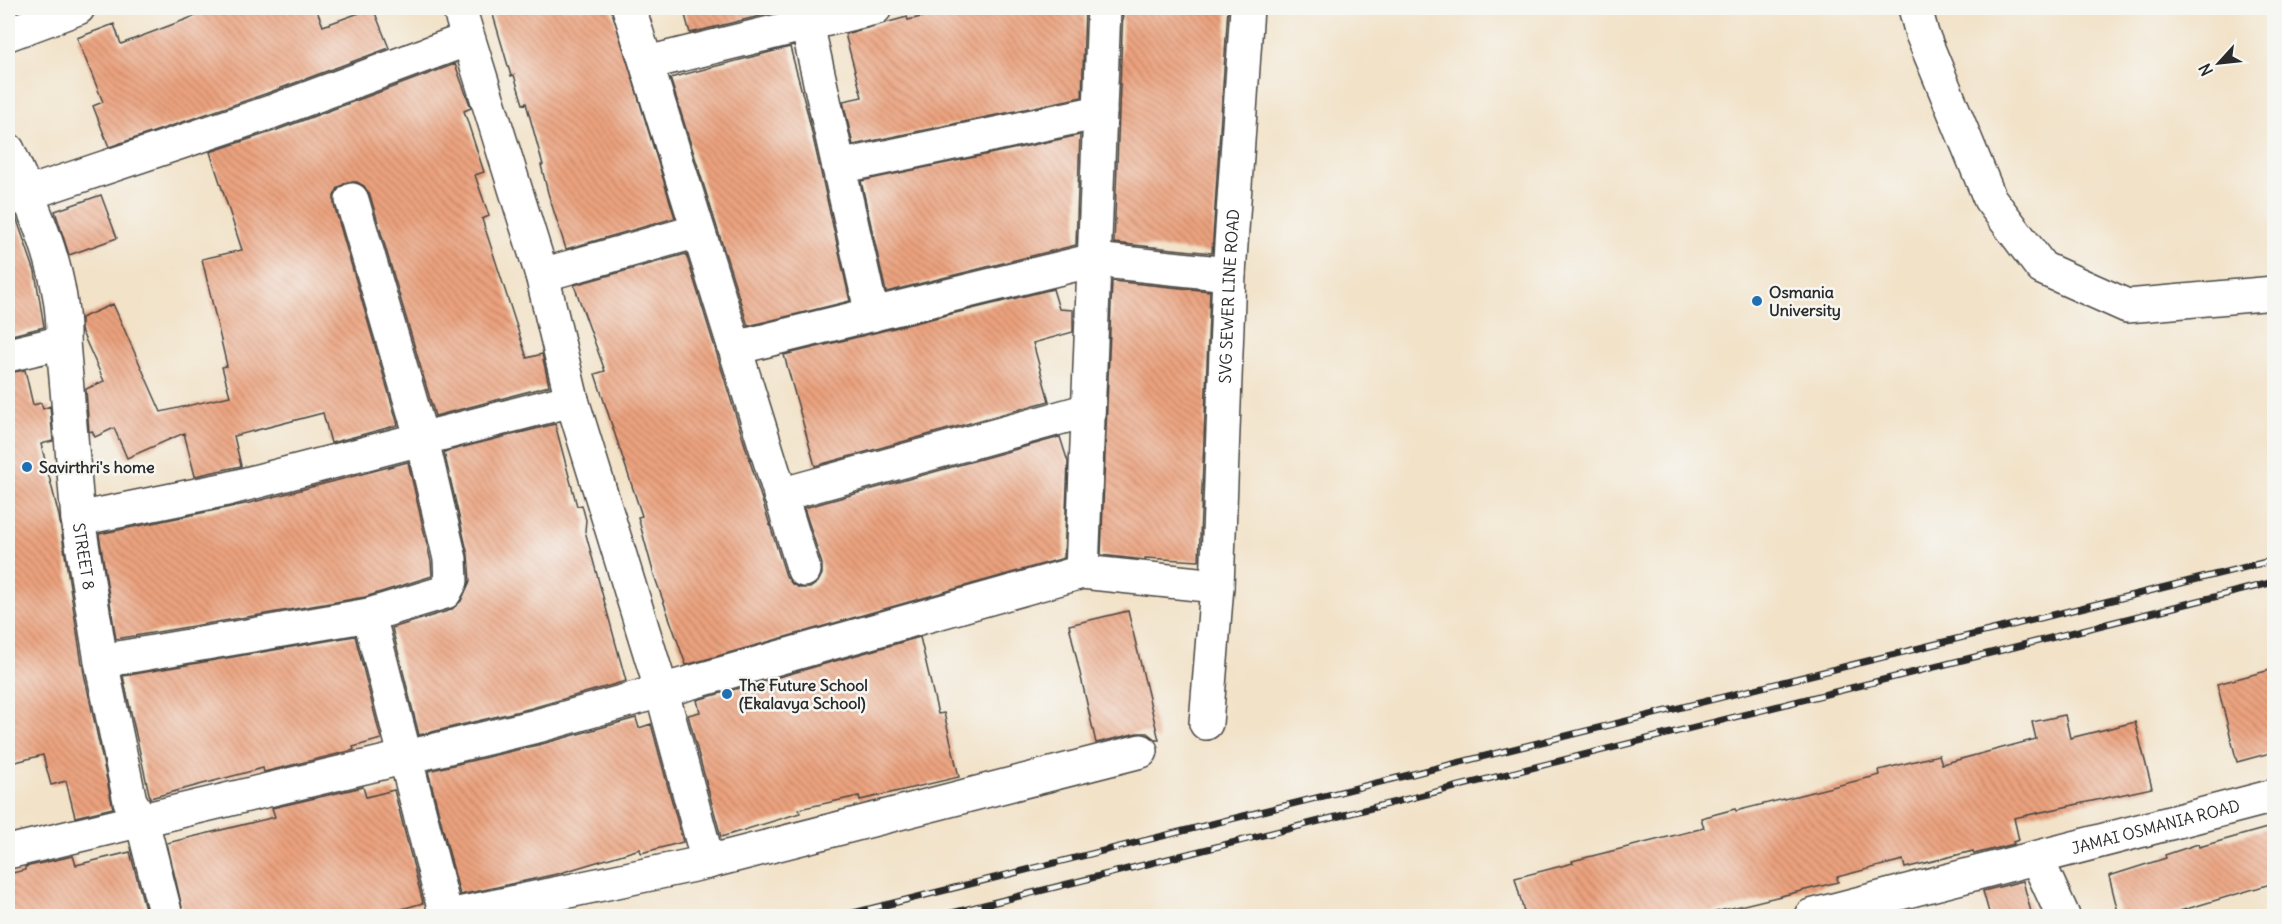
<svg xmlns="http://www.w3.org/2000/svg" width="2282" height="924" viewBox="0 0 2282 924" font-family="Delius,sans-serif">
<style>
.building{fill:url(#building-back-hatch)}
.lines{fill:none;stroke-linecap:round;stroke-linejoin:round}
.minor-casing{stroke:#494643;stroke-width:36}
.minor{stroke:#fff;stroke-width:33}
.rail-casing{stroke:#2b2b2b;stroke-width:7}
.rail{stroke:#f6f6f2;stroke-width:4.5;stroke-dasharray:14;stroke-linecap:butt}
.poi-dot{fill:#1f6fb2;stroke:#f6f6f2;stroke-width:2}
.labels{text-anchor:middle;dominant-baseline:central;stroke-width:5;stroke-linejoin:round;paint-order:stroke}
.poi-label{font-size:16px;font-weight:bold;fill:#2b2b2b;stroke:#f6f6f2;text-anchor:start}
.street-label{font-size:16px;fill:#2b2b2b;stroke:#f6f6f2}
</style>
<defs>
<pattern id="building-back-hatch" width="6" height="6" patternUnits="userSpaceOnUse" patternTransform="scale(1.5)"><rect width="6" height="6" fill="#eca27e"/><path d="M-1 5l2 2M0 0l6 6M5-1l2 2" fill="none" stroke="#bf8467"/></pattern>
</defs>
<rect width="100%" height="100%" fill="#f6f6f2"/>
<filter id="ink" filterUnits="userSpaceOnUse"><feTurbulence type="fractalNoise" baseFrequency=".0167" numOctaves="2"/><feDisplacementMap in="SourceGraphic" scale="12" xChannelSelector="R" yChannelSelector="G"/><feConvolveMatrix kernelMatrix="1 2 1 2 8 2 1 2 1" color-interpolation-filters="sRGB"/></filter>
<filter id="wash" filterUnits="userSpaceOnUse"><feTurbulence type="fractalNoise" baseFrequency=".008" numOctaves="4" result="noise"/><feDisplacementMap in="SourceGraphic" scale="24" xChannelSelector="R" yChannelSelector="G"/><feGaussianBlur stdDeviation="1.35" result="paint"/><feColorMatrix in="noise" values="0 0 0 0 0 0 0 0 0 0 0 0 0 0 0 0 0 1.4 0 .05"/><feComposite in="paint" operator="in"/></filter>
<g filter="url(#wash)">
<rect width="100%" height="100%" fill="#f2e2c8"/>
<g id="blocks">
<!-- building -->
<path class="building" d="M216,8H316L323,26L373,8L389,48L265,94L109,147L93,106L103,102L77,38L114,24L121,44Z
M491,8H611L675,218L566,249L548,193L541,165H543L526,103L523,104L514,75L511,76Z
M683,8H779L780,11L690,33Z
M959,8H1085L1082,97L853,145L843,101L862,97L845,34L907,17L908,20Z
M1123,8H1228L1212,253L1114,243Z
M790,47L807,111L850,301L748,326L670,78Z
M455,64L471,108L464,111L484,172L475,175L489,216L482,219L527,358L542,354L549,386L435,416L370,195L364,186L357,182H347L338,188L334,196V205L398,425L331,443L323,413L234,436L241,466L195,476L184,433L127,458L114,428L95,437L92,431L89,432L86,389L104,381L81,330V318L113,304L161,412L230,396L222,367L227,366L202,259L242,250L210,152L277,130Z
M1080,135L1076,245L886,292L861,181Z
M101,195L117,238L69,255L55,211Z
M16,217L35,272L44,327L8,336V218Z
M686,254L756,481L786,576L792,584L800,588H810L818,582L822,574V564L804,508L1060,437L1068,462L1064,558L686,665L654,575L638,517L642,516L595,374L605,371L574,285Z
M1112,281L1210,291L1199,561L1145,558V560L1101,555Z
M1053,289L1059,309L1073,310V332L1033,343L1049,401L815,466L784,355Z
M25,370L33,405L41,403L43,409L50,406L53,441L41,444L59,516L82,664L113,808L75,817L66,781L51,785L43,755L8,764V373Z
M555,424L577,506L582,505L586,520L585,531L626,681L532,708L419,735L392,628L451,610L461,601L470,581L468,555L444,452Z
M408,462L431,562L432,576L365,597L116,639L99,534L250,503Z
M1128,611L1159,740H1156L1147,733H1137L1096,743L1069,625Z
M355,636L381,739L353,747L354,750L264,772L263,768L150,798L123,676Z
M920,637L938,714L944,713L959,777L860,800L859,796L799,809L800,813L721,837L688,715L700,712L697,700Z
M2274,669V752L2237,762L2217,684Z
M2065,715L2070,738L2135,722L2152,788L2014,818L2019,840L2013,842L2014,844L1974,854L1973,851L1905,868L1903,860L1837,877L1838,882L1699,916H1525L1515,878L1573,863L1572,861L1704,828L1701,818L1735,809L1736,811L1880,775L1879,770L1939,755L1942,764L2036,739L2032,722Z
M636,718L639,728L651,724L683,842L641,853L640,849L557,874L460,895L428,771L542,744Z
M363,787L366,797L394,790L423,903L377,916H184L167,843L275,817L272,808Z
M2274,826V883L2163,916H2119L2109,876L2166,858L2165,855L2198,844L2199,847Z
M130,852L147,916H11L8,901V874L25,870V867L73,856L76,865Z
M2023,881L2032,916H1990L1983,891Z"/>
</g>
</g>
<g filter="url(#ink)">
<use href="#blocks" fill-opacity="0" stroke="#494643" stroke-width="1.5"/>
<g class="lines">
<defs>
<g id="minor">
<path d="M459,8L542,275L572,400L662,692L708,862"/>
<path d="M629,8L804,570"/>
<path d="M1915,8L1922,34L1990,199L2042,268L2127,306L2274,293"/>
<path d="M807,24L875,8"/>
<path d="M8,34L78,8"/>
<path d="M647,63L807,24L872,315"/>
<path d="M8,150C35,211 65,274 63,342"/>
<path d="M839,167L1100,112"/>
<path d="M8,200L271,112L468,39"/>
<path d="M542,275L698,231"/>
<path d="M735,348L1094,260L1229,274"/>
<path id="s1" d="M8,355L63,342L78,519L101,661L130,801L142,821L166,916"/>
<path d="M780,495L1088,410"/>
<path d="M78,519L227,489L572,400"/>
<path d="M1082,572L1104,8"/>
<path id="s2" d="M1217,586L1229,274L1247,8"/>
<path d="M369,615L446,916"/>
<path d="M101,661L369,615L445,592L451,581L450,559L422,440L352,200"/>
<path d="M8,852L537,726L1082,572L1217,586L1206,723"/>
<path d="M2037,859L2063,916"/>
<path d="M449,916L708,862L1141,751"/>
<path id="s3" d="M1811,916L2274,796"/>
</g>
</defs>
<!-- minor casing -->
<use href="#minor" class="minor-casing"/>
<!-- minor -->
<use href="#minor" class="minor"/>
<defs>
<path id="rail" d="M841,916L2274,560
M940,916L2274,582"/>
</defs>
<!-- rail casing -->
<use href="#rail" class="rail-casing"/>
<!-- rail -->
<use href="#rail" class="rail"/>
</g>
</g>
<!-- markers -->
<g class="poi-dot">
<circle cx="1757" cy="301" r="6"/>
<circle cx="27" cy="467" r="6"/>
<circle cx="727" cy="694" r="6"/>
</g>
<g class="labels">
<!-- poi labels -->
<g class="poi-label">
<text x="1769" y="292">Osmania<tspan x="1769" dy="18">University</tspan></text>
<text x="39" y="467">Savirthri's home</text>
<text x="739" y="685">The Future School<tspan x="739" dy="18">(Ekalavya School)</tspan></text>
</g>
<!-- street labels -->
<g class="street-label">
<text stroke="none"><textPath href="#s2" startOffset="290">SVG SEWER LINE ROAD</textPath></text>
<text stroke="none"><textPath href="#s1" startOffset="272">STREET 8</textPath></text>
<text stroke="none"><textPath href="#s3" startOffset="356">JAMAI OSMANIA ROAD</textPath></text>
</g>
</g>
<!-- margin -->
<rect width="2282" height="924" fill="none" stroke="#f6f6f2" stroke-width="30"/>
<!-- north arrow -->
<g transform="translate(2219 63) rotate(243)" stroke="#f6f6f2" stroke-width="4.5" paint-order="stroke">
<path d="M0-4.5L10 22L0 15L-10 22Z" fill="#2b2b2b"/>
<text y="-9" font-size="16" font-weight="bold" text-anchor="middle" fill="#2b2b2b">N</text>
</g>
</svg>
